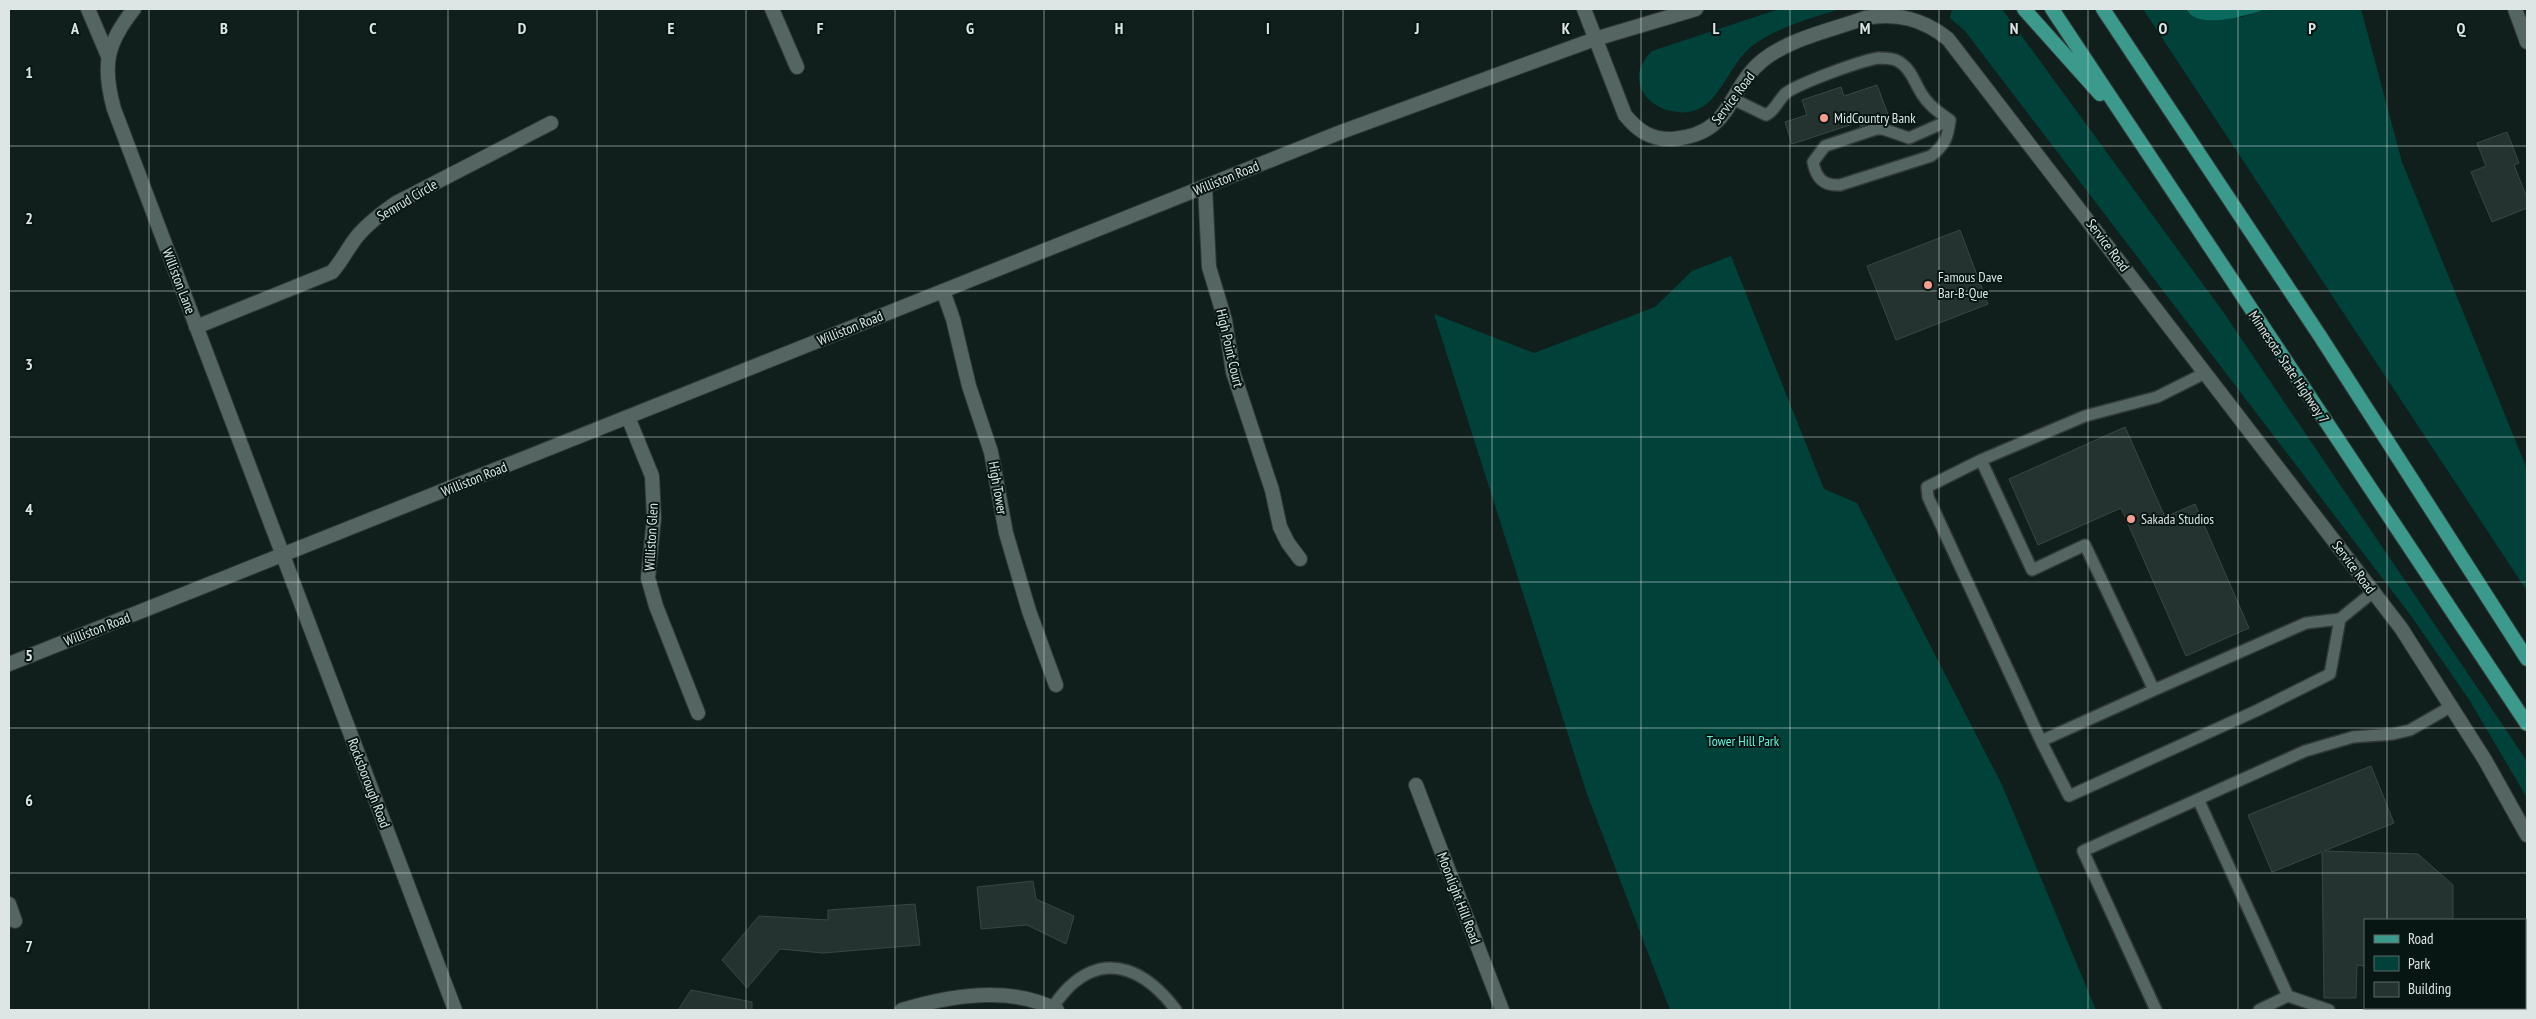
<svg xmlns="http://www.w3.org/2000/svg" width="2536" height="1019" viewBox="0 0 2536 1019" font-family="'PT Sans Narrow',sans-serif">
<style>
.green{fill:#004239}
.water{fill:#0a6a5d}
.building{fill:#24332f;stroke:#384744}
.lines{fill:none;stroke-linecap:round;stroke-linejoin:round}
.service-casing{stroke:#313937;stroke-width:14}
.minor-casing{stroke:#313937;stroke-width:16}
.secondary-casing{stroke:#313937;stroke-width:16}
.primary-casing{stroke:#313937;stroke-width:16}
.service{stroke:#556561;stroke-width:11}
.minor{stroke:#556561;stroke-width:14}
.secondary{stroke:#556561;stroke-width:14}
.primary{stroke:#3b9a8b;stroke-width:14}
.grid{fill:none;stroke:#dde6e4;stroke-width:1;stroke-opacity:0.55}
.poi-dot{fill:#f59d8e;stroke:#071513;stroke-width:2}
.labels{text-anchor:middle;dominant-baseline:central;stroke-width:4;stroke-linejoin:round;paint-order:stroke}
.street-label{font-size:14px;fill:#dde6e4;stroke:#071513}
.poi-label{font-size:14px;fill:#dde6e4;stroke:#071513;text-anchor:start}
.park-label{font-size:14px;fill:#5ff6dd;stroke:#071513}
.grid-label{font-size:16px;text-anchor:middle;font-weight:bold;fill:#dde6e4;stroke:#071513;stroke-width:4;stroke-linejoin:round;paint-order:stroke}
</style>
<rect width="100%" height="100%" fill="#101f1c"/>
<!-- green -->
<path class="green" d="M1779,9H1840C1812,18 1781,26 1756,43C1722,66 1720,125 1667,110C1656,107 1643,97 1640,85C1636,71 1643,61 1652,51Z
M1952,9H2002L2224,313L2527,761V798L2470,701L2412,617L1965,31L1950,18Z
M2143,9H2186L2188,14L2242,17L2267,9H2361L2402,162L2527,469V591Z
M1731,256L1824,489L1857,503L2002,785L2096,1010H1670L1587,794L1434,314L1534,353L1655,307L1692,271Z"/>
<!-- water -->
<path class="water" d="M2186,9H2267C2248,15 2197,31 2186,9Z"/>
<!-- building -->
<path class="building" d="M1877,85L1889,117L1860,126L1859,122L1792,144L1785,122L1807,115L1802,100L1841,87L1844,96Z
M2507,132L2519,163L2514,165L2527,198V208L2492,222L2471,172L2486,166L2477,143Z
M1960,230L1988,304L1896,340L1867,266Z
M2125,427L2165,517L2195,504L2249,628L2186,656L2121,508L2038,545L2009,479Z
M2371,766L2394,823L2324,851L2418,854L2453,885V920H2365V966L2357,965L2356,998H2324L2322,852L2272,872L2248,815Z
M1033,881L1036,899L1074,916L1066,944L1027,925L981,929L977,887Z
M915,904L920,945L823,953L780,949L747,988L722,960L759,916L828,920V910Z
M691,990L752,1002V1010H678Z"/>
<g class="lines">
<defs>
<path id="service" d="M1733,99L1766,115C1776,110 1778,100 1786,93C1800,83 1862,60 1879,58C1886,58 1895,58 1901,63C1911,70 1914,81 1920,91C1927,104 1938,112 1950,120
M1950,120C1948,137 1945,145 1931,156L1840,185C1823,186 1816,178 1813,162L1825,146L1876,129H1883L1909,138Z
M2205,373L2157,397L2085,416L1981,460L1927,487L1928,497L2041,741L2069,796L2258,710L2330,674L2340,619
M1981,460L2032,570L2085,545L2154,690L2306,623L2340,619L2373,592
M2041,741L2154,690
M2198,799L2288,996
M2525,972L2527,971
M1052,1008C1057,1001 1063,993 1069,987C1109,949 1149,974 1176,1010
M2156,1010L2083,851L2305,751L2353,737L2393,734L2410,730L2452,706
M2259,1010L2288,996L2329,1010
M2511,1010V1008"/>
<path id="minor" d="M88,9L108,56
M134,9C106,44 102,66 114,109L455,1010
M772,9L797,67
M1584,9L1625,115C1638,131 1651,140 1673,139C1734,134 1726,90 1763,60C1791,38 1832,30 1865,18C1897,12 1923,19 1948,39L2401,628L2485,760L2527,835
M2515,9L2527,42
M1205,186L1209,267L1225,320L1233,372L1272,490L1280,527L1288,543L1300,559
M943,291L953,319L969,386L991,452L1006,533L1029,611L1056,685
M196,327L332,272C343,260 349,245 360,233C371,221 383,212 396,203L551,123
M628,417L652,476L654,518L648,578L656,606L698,713
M1416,785L1502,1010
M9,904L15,921
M902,1010C951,995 1010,985 1057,1010"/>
<path id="secondary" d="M9,664L1341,132L1595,39L1696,9"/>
<path id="primary" d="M2024,9L2100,94
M2052,9L2527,724
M2103,9L2320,336L2527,659"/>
</defs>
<!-- service casing -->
<use href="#service" class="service-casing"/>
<!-- minor casing -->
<use href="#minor" class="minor-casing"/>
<!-- secondary casing -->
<use href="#secondary" class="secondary-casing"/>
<!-- primary casing -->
<use href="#primary" class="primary-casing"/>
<!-- service -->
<use href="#service" class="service"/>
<!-- minor -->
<use href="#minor" class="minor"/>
<!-- secondary -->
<use href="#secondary" class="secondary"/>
<!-- primary -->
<use href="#primary" class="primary"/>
</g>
<!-- grid -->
<path class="grid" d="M149,9V1010M298,9V1010M448,9V1010M597,9V1010M746,9V1010M895,9V1010M1044,9V1010M1193,9V1010M1343,9V1010M1492,9V1010M1641,9V1010M1790,9V1010M1939,9V1010M2088,9V1010M2238,9V1010M2387,9V920M9,146H2527M9,291H2527M9,437H2527M9,582H2527M9,728H2527M9,873H2527M2387,1008V1010"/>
<!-- markers -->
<g class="poi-dot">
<circle cx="1824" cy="118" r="5"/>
<circle cx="1928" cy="285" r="5"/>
<circle cx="2131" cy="519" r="5"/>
</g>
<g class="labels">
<!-- street labels -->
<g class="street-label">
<text transform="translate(1733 98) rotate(-53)">Service Road</text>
<text transform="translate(1226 178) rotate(-22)">Williston Road</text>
<text transform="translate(407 200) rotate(-31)">Semrud Circle</text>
<text transform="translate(2108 245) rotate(53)">Service Road</text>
<text transform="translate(179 281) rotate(69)">Williston Lane</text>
<text transform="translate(850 328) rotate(-22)">Williston Road</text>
<text transform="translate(1230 348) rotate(77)">High Point Court</text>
<text transform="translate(2289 367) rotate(56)">Minnesota State Highway 7</text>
<text transform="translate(474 479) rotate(-22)">Williston Road</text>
<text transform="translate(998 488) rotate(80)">High Tower</text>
<text transform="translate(651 537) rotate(-87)">Williston Glen</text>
<text transform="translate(2354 567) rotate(53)">Service Road</text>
<text transform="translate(97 629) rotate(-21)">Williston Road</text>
<text transform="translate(369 783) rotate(69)">Rocksborough Road</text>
<text transform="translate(1459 898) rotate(69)">Moonlight Hill Road</text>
</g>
<!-- poi labels -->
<g class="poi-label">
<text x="1834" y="118">MidCountry Bank</text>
<text x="1938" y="277">Famous Dave<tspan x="1938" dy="16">Bar-B-Que</tspan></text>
<text x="2141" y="519">Sakada Studios</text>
</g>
<!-- park labels -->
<g class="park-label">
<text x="1743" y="741">Tower Hill Park</text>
</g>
</g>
<g class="grid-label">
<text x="75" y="34">A</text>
<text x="224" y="34">B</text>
<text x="373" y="34">C</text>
<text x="522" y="34">D</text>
<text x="671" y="34">E</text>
<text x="820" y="34">F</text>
<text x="970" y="34">G</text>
<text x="1119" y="34">H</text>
<text x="1268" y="34">I</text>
<text x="1417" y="34">J</text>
<text x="1566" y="34">K</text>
<text x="1716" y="34">L</text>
<text x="1865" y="34">M</text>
<text x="2014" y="34">N</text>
<text x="2163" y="34">O</text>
<text x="2312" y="34">P</text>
<text x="2461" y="34">Q</text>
<text x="29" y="78">1</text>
<text x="29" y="224">2</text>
<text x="29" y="370">3</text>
<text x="29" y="515">4</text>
<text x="29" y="661">5</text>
<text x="29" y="806">6</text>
<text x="29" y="952">7</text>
</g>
<!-- border -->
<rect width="2536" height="1019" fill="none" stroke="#dde6e4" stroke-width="20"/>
<!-- legend -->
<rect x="2364" y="919" width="162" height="90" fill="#071513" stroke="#5d6967"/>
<rect x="2374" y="935" width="25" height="8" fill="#3b9a8b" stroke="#5d6967"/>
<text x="2408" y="944" font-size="15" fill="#dde6e4">Road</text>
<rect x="2374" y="956" width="25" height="15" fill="#004239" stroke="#5d6967"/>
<text x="2408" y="969" font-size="15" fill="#dde6e4">Park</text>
<rect x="2374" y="982" width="25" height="15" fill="#24332f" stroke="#5d6967"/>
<text x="2408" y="994" font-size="15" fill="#dde6e4">Building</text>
</svg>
